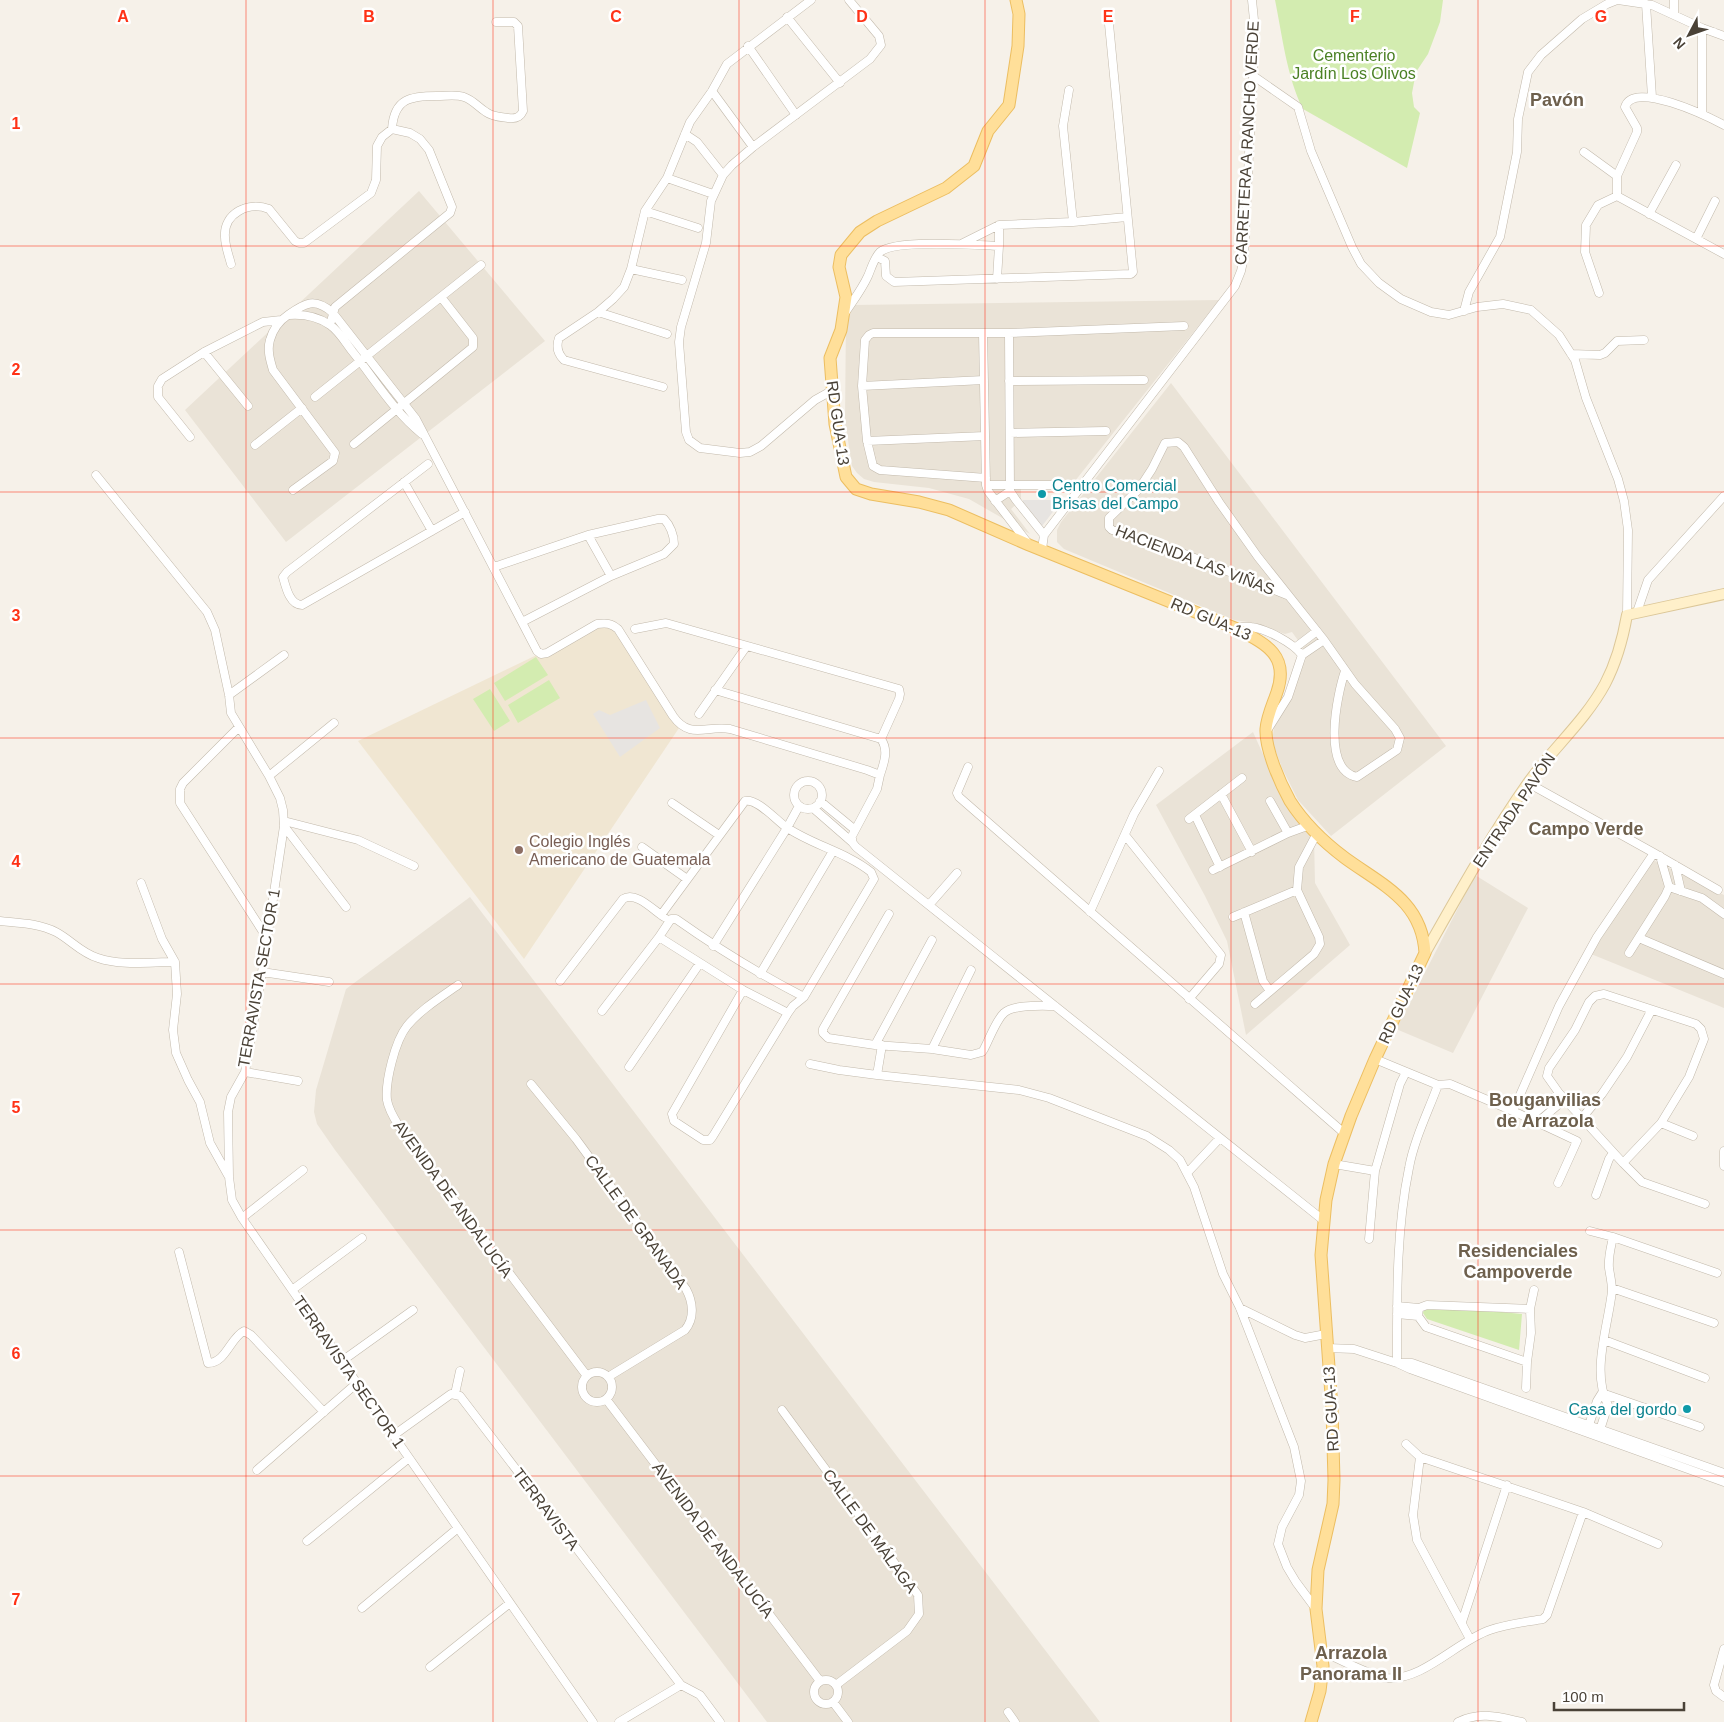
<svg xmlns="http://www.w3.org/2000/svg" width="1724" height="1722" viewBox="0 0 1724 1722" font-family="Helvetica,sans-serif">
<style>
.residential{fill:#eae3d7}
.education{fill:#f0e6d2}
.green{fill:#d3ecb0}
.parking{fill:#e7e4e1}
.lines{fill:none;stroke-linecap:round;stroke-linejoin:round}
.street-casing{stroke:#c2b9ab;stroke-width:9}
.secondary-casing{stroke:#dcc798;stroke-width:12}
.primary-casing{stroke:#ecbe61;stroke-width:13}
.street{stroke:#fff;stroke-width:8}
.secondary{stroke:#fff0ca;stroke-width:10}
.primary{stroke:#ffdf99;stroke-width:11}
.grid{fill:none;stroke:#ff3217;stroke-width:1;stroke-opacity:0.55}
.culture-dot{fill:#0f9aa8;stroke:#fff;stroke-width:2}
.education-dot{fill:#8d6e63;stroke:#fff;stroke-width:2}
.labels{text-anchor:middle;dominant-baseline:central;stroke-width:5;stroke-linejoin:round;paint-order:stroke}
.park-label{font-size:16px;fill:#4b8125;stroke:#fff}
.street-label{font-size:16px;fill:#4a4237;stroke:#fff}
.culture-label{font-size:16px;fill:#0d838f;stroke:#fff;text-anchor:start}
.education-label{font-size:16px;fill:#785e54;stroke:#fff;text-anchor:start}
.neighbourhood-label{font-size:18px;font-weight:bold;fill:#6e604d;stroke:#fff}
.grid-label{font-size:16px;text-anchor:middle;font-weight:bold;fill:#ff3217;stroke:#fff;stroke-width:5;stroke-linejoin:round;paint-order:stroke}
</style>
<rect width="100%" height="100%" fill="#f6f1e9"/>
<!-- residential -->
<path class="residential" d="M419,191L545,341L286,542L185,410Z
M1219,300L1071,486L1021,487V500L1011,509L1030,534L969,499L929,488L874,482L864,479L857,473L852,466L845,421L846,315L853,305Z
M1171,383L1446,746L1331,836L1298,800L1282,768L1272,741L1275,721L1305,661L1307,653L1292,632L1285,634L1255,623L1234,620L1064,549L1057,542V530L1061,522Z
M1253,732L1284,801L1314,838L1315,883L1350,945L1246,1035L1227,941L1205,896L1156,805Z
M1653,860L1724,895V1008L1591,954Z
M1475,875L1528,908L1453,1053L1396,1029Z
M470,897L1100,1722H767L335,1150L317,1124L314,1112L316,1090L346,989Z"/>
<!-- education -->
<path class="education" d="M597,626H604L616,631L679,728L524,959L358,741Z"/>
<!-- green -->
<path class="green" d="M1275,0H1443L1440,22L1428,54L1416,72L1412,93L1414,107L1420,113L1407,168L1303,109C1287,78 1282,34 1275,0Z
M536,657L548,675L505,701L494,683Z
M549,680L560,698L518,723L508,705Z
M490,689L510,721L494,731L473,699Z
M1430,1305L1522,1314L1519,1350L1427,1319L1423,1313L1424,1309Z"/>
<!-- parking -->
<path class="parking" d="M1023,500H1062L1042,526L1023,503Z
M646,700L660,728L620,757L593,714L599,710L610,715Z"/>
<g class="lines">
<defs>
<path id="street" d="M1618,0L1652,5L1702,28L1724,36
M1646,4L1652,97
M1674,14V0
M787,17L840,83
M1702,28V114
M748,46L796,115
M1252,75L1298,107L1311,151L1352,247L1361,264L1379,283L1401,299L1431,312L1449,315L1477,307L1503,304L1531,310L1559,335L1575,360L1586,398L1618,479L1624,501L1628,530L1627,615
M1069,90L1063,126L1073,222
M712,91L753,147
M392,129C394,98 411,96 437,96C446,96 456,94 464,97C473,100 478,107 486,112C493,117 500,117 508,118C515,119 520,118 523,111L518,26L514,22H496
M685,134L697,142L723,175
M1584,152L1617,176
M667,178L713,194
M1617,196V176L1637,132V128L1625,107C1633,80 1707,116 1724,125
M1617,196L1724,254
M645,211L698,228
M1649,214L1676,165
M1696,239L1715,201
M963,243L999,225L1073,222L1127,217
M877,257L885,261L886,276L894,282L1131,274L1133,272L1109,24
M231,264C229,256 225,246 225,237C223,213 249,201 269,209L295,241L299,243H304L371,193L376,180L377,146L382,137L392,129L410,133L420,139L429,150L452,207L450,213L335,307L330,325
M631,269L682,280
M997,279L999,246V225
M1599,293L1585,252L1586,225L1598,205L1617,196
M1464,311L1469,292L1500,237L1517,152L1518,119L1528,72L1541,55L1582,19L1607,4L1617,0
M598,312L667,334
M845,313C853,301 862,289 868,276C871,269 874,258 880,252C895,239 977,245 999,246
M289,315C303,314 317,316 330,325C339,331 345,342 352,351C374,378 394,412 422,434
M983,333L986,485L988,491L1027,542
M1009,333L1010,491L1016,500L1044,535
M204,352L248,406
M1571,354L1600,355L1605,353L1617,341L1644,340
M1009,381L1144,380
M862,386L984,380
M663,387L564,360C558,354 556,346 559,338L598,312L613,299L624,287L631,269L645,211L667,178L690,122L712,91L727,64L811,0
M833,390L815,400L761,446L750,452L740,453L700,448L689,440L686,432L679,342L681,327L706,243L711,201L723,175L732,165L753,147L870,59L881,45L879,36L849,0
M315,397L481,265
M1010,433L1106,431
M190,437L158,397V386L162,379L204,352L263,322L281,320
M867,441L985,436
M354,444L473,347V338L441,297
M255,445L302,408
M428,464L287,572L283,577C286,588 290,605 302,605L465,512
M96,475L207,612L215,630L229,695L231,713L269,776L280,798L283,810L284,826L262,972L245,1072L231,1097L228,1112L229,1177L232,1200L242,1218L593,1722
M986,478L880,470L873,466L867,441L862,386L865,340L869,335L873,333H1009L1184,326
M404,482L432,531
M986,485H1070
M293,490L333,461L335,453L273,370C270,360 267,350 270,340C273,329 279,321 288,315C305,303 315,297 333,313L416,419L537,651L541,654L547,653L597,624C606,623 611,623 618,629L673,716C690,740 706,725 730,729L867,770L880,775L877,789L852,836V842L856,847L1323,1220
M995,501L1010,491
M588,535L611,576
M1042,549L1044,535L1235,286L1241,271L1244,257L1255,30L1252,0
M494,567L588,535L658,519H664C670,525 674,535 674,544L664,554L611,576L522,622
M1287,595L1162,545L1112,530L1109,527V518L1139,489L1152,469L1165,443L1178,442L1184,447L1219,502L1258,557L1324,640L1355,684L1395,729L1400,738L1397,750L1357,777C1321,770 1337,695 1345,671
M1637,612L1648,580L1724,496
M1235,628C1241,627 1246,626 1251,627C1267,629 1293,643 1302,655
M635,629L666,623L899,689L900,694L899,699L881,739
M1296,647L1317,631
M715,690L881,739C889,750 884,763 880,775
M229,695L284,655
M699,714L746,647
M239,727L183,783L180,789V803L267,938
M1268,729L1288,697L1302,655L1324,640
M968,767L957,793L959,797L1344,1133
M269,776L334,723
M794 795a14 14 0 1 1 28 0a14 14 0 1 1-28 0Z
M1528,783L1654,853L1718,890
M1221,794L1252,852
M820,801L854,829
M1270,801L1288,833
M672,803L719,835
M813,808L852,842
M1195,815L1220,867
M1189,819L1242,778
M284,821L358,840L414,866
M284,826L346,907
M1125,835L1221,955L1219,964L1189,999
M642,847L687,879
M1675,865L1681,891
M1213,870L1288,833L1310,825
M141,883L162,939L175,962L177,994L173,1030L176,1053L188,1080L200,1102L210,1143L229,1177
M1669,887L1702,898L1724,914
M929,905L957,873
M1090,912L1134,814L1159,771
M1244,912L1263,981L1270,991
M889,914L823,1029V1033L828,1038L875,1045L932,1049L971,1055L982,1052L984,1049C989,1040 996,1020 1004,1013C1013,1004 1042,1006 1055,1006
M661,915L745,801C757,798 776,820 786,827C812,845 846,852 871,872L874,879L804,997L793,1006L788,1013L713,1136L710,1140H703L674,1121L672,1114L743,990
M1233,917L1297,890
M0,921C19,923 38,923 56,932C71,940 81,953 98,958C121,966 150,962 175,962
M1639,938L1724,974
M713,946L787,828L799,806
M1629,953L1665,896L1669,887L1660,856
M262,972L329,982
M760,974L833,851
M560,981L623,899C636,891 653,910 664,917
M458,985C441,997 420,1010 407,1026C395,1041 385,1082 387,1100C389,1112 396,1121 402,1131L587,1376
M1255,1004L1314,954L1320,944L1319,937L1297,890L1299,867L1317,833
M602,1011L659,937
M788,1013L743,990L659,937L671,919H676C717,948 759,974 804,997
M875,1045L932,940
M932,1049L971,970
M1375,1059L1438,1085L1450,1084L1513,1111L1577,1141L1558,1183
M810,1064L839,1070L877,1075L1019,1090L1049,1098L1147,1136L1169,1150L1180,1160L1194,1187L1223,1274L1240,1308L1294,1447L1301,1481L1299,1495L1282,1527L1278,1544L1287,1567L1296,1582L1316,1609
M629,1067L700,963
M245,1072L298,1081
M877,1075L882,1045
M531,1084L576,1139L686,1289C693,1302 695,1318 685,1330L608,1377
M1513,1111L1559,1006L1597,937L1654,853
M1529,1118L1559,1093
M1582,1118L1602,1094L1627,1057L1651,1011
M1538,1122L1565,1099
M1661,1123L1693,1136
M1724,1151V1166
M1623,1163L1661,1123L1689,1077L1704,1039L1701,1029L1696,1024L1604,994L1595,996L1589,1002L1575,1030L1549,1068L1547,1076L1559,1093L1623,1163L1642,1182L1705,1204
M1334,1164L1375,1171
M1188,1172L1220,1138
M1596,1195L1609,1159L1613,1153
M242,1218L303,1170
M1590,1231L1613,1237L1717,1273
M1369,1239L1375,1171L1400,1084L1406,1072
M179,1252L208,1363C226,1363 230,1338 244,1331L251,1335L324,1412
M1612,1288L1714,1323
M292,1290L362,1238
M1397,1306L1419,1308
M1240,1308L1295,1335L1305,1338L1326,1334
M1397,1314L1418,1316
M1604,1340L1705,1378
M1327,1348L1354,1349L1397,1363L1410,1369L1724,1482
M342,1361L413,1310
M1527,1362L1426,1327L1418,1316L1419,1308L1427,1305L1530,1309
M1397,1363C1397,1298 1396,1231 1409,1168C1414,1140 1428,1112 1438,1085
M1399,1363H1412L1724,1473
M582 1387a15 15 0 1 1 30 0a15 15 0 1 1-30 0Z
M1526,1388L1527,1362L1531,1333L1530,1309L1534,1290
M1602,1393L1700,1427
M455,1394L460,1371
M606,1399L820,1681
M782,1410L918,1595L919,1614L907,1631L836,1685
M1588,1428L1597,1401L1602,1393
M1599,1433L1608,1405C1591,1372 1608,1327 1612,1291C1612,1283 1610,1275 1609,1268C1608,1257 1611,1247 1613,1237
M394,1435L451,1394L460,1396L681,1685L700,1695L720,1722
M1406,1444L1420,1457L1583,1512L1658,1544
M1420,1457L1413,1515L1417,1540L1470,1639
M257,1470L357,1383
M307,1541L409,1458
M362,1608L458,1528
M1462,1622L1507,1485
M1724,1649L1714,1685L1716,1691L1724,1697
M1323,1652C1340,1659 1370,1676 1387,1678C1423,1681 1457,1641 1490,1630C1507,1624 1526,1622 1543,1619L1547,1615L1583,1512
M430,1667L510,1603
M814 1692a12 12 0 1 1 24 0a12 12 0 1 1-24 0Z
M833,1702L848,1722
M1008,1712L1015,1722
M619,1722L681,1685
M1458,1722C1480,1711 1499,1717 1522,1722"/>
<path id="secondary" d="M1425,953C1458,895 1490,837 1528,783C1552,749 1585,721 1605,684C1616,663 1623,638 1627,615L1724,594"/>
<path id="primary" d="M1016,0L1019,14L1018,46L1009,105L988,131L974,166L946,188L877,221L860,232L841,255L839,267L846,297L841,330L830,358L835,424L846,477L856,489L871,494L919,502L949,510L1029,545L1235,628C1264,643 1290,654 1277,692C1273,704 1267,716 1266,729C1265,749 1280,783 1290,801C1304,823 1325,843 1345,858C1382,885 1422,901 1425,953L1375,1059L1351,1116L1334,1164L1326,1200L1321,1255L1332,1409L1334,1480L1333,1504L1318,1570L1316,1609L1323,1666L1320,1691L1311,1722"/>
</defs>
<!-- street casing -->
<use href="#street" class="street-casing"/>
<!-- secondary casing -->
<use href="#secondary" class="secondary-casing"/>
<!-- primary casing -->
<use href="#primary" class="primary-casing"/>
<!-- street -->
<use href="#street" class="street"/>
<!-- secondary -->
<use href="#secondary" class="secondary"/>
<!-- primary -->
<use href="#primary" class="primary"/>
</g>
<!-- grid -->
<path class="grid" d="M246,0V1722M493,0V1722M739,0V1722M985,0V1722M1231,0V1722M1478,0V1722M0,246H1724M0,492H1724M0,738H1724M0,984H1724M0,1230H1724M0,1476H1724"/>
<!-- markers -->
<g class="culture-dot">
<circle cx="1042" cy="494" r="5"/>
<circle cx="1687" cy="1409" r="5"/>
</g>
<circle class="education-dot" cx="519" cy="850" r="5"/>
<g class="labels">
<!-- park labels -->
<g class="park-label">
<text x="1354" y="55">Cementerio<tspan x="1354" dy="18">Jardín Los Olivos</tspan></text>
</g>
<!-- street labels -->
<g class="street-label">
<text transform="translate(1247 143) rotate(-87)">CARRETERA A RANCHO VERDE</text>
<text transform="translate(838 423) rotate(82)">RD GUA-13</text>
<text transform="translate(1195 560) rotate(21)">HACIENDA LAS VIÑAS</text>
<text transform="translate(1211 619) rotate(23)">RD GUA-13</text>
<text transform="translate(1514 810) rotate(-56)">ENTRADA PAVÓN</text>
<text transform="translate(259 978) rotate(-80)">TERRAVISTA SECTOR 1</text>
<text transform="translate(1401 1004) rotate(-65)">RD GUA-13</text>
<text transform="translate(453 1199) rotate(54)">AVENIDA DE ANDALUCÍA</text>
<text transform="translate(636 1222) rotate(54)">CALLE DE GRANADA</text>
<text transform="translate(349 1372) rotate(55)">TERRAVISTA SECTOR 1</text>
<text transform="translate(1331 1409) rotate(-93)">RD GUA-13</text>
<text transform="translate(546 1509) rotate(53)">TERRAVISTA</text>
<text transform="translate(870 1531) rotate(54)">CALLE DE MÁLAGA</text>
<text transform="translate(713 1540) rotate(53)">AVENIDA DE ANDALUCÍA</text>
</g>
<!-- culture labels -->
<g class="culture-label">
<text x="1052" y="485">Centro Comercial<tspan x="1052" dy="18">Brisas del Campo</tspan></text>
<text x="1677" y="1409" text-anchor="end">Casa del gordo</text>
</g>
<!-- education labels -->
<g class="education-label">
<text x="529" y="841">Colegio Inglés<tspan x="529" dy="18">Americano de Guatemala</tspan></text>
</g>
<!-- neighbourhood labels -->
<g class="neighbourhood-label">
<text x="1557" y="100">Pavón</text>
<text x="1586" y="829">Campo Verde</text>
<text x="1545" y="1100">Bouganvilias<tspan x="1545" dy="21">de Arrazola</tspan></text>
<text x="1518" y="1251">Residenciales<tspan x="1518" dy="21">Campoverde</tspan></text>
<text x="1351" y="1653">Arrazola<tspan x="1351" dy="21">Panorama II</tspan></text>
</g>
</g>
<g class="grid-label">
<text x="123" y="22">A</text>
<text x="369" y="22">B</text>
<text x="616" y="22">C</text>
<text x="862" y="22">D</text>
<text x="1108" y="22">E</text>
<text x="1355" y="22">F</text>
<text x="1601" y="22">G</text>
<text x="16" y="129">1</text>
<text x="16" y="375">2</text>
<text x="16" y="621">3</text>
<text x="16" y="867">4</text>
<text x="16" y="1113">5</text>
<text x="16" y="1359">6</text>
<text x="16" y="1605">7</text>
</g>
<!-- north arrow -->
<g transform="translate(1689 35) rotate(229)" stroke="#ffffff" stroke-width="4" paint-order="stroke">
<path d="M0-4L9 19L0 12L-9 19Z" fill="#4a4237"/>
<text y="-8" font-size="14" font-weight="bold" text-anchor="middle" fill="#4a4237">N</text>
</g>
<!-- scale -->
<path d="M1554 1702v8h130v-8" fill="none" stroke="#4a4237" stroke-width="2.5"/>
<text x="1562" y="1702" font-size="15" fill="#4a4237" stroke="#ffffff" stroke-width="4" paint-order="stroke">100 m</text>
</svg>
